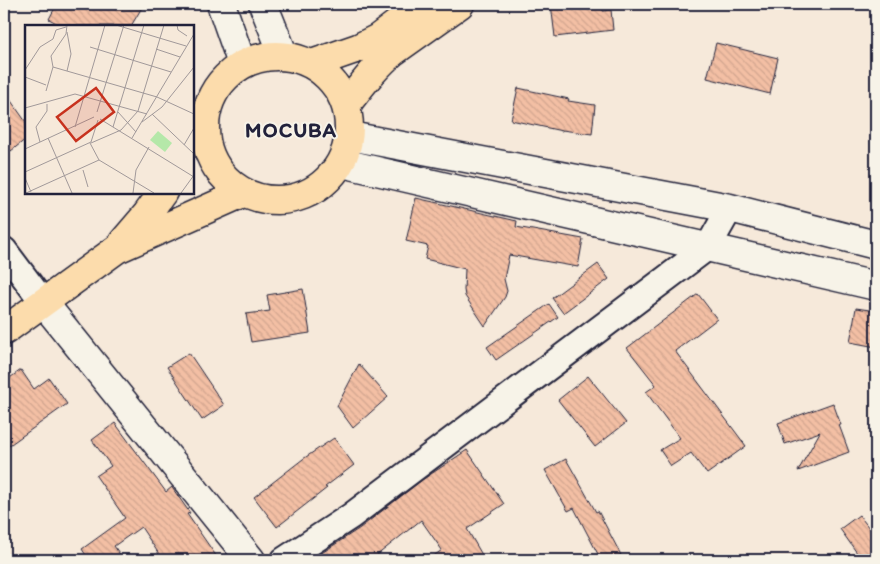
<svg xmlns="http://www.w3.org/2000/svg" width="880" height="564" viewBox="0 0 880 564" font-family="Itim,sans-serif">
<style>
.building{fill:url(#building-back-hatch);stroke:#22223b}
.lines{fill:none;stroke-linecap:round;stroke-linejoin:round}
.street-casing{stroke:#22223b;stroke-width:29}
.secondary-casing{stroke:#22223b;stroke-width:31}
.highway-casing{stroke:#22223b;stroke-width:31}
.street{stroke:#f7f3e8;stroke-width:25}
.secondary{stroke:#f7f3e8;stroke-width:28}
.highway{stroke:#fcdcac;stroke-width:28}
.labels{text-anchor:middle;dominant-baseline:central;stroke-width:4;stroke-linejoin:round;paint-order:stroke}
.district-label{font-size:21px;font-weight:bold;letter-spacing:1px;fill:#22223b;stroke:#f7f3e8}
.inset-road{fill:none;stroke:#a1999a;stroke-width:1}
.view{fill:#c8321e;fill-opacity:0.15;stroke:#c8321e;stroke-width:2.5}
.inset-edge{fill:none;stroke:#22223b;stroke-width:2.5}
</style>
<defs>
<pattern id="building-back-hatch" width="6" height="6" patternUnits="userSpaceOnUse" patternTransform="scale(1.25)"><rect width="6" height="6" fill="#f3bfa4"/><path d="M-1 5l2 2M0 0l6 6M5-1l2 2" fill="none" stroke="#d0a48e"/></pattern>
</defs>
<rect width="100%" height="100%" fill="#f6e9da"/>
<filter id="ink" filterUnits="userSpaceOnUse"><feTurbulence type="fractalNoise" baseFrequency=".02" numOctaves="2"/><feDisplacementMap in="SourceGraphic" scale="10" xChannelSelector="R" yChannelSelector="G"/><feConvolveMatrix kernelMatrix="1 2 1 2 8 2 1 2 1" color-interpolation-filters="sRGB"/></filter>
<g filter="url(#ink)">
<!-- building -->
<path class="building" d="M57,4H144L131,26H62L49,19Z
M551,4H602L603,11L611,10L613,30L555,37Z
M716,43L778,58L770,94L707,78Z
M518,88L569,99L568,101L595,105L592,134L562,130V131L511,120Z
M4,91L26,122V139L11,151L4,141Z
M416,198L517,221L516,227L583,239L578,267L509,255L504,279L507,291L505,297L485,326L465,296L464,290L465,269L425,259L428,246L406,241Z
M598,264L609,279L563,313L552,298Z
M303,289L310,333L251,342L246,314L270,311L267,295Z
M698,294L717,319L675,351L746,446L707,474L691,453L671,466L660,450L680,438L646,392L656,385L627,348Z
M549,304L558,317L496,360L487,347Z
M856,308L876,311V347L850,342Z
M189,353L224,405L202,420L167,367Z
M359,364L388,397L353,428L337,406Z
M21,370L34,389L49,378L67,404L4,449V382Z
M588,376L626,423L595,447L558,400Z
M833,403L841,425H839L849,452L798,471L820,432L785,444L778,423Z
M115,423L166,492L172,487L173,489L190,513L187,514L219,560H163L141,527L114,546L124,560H89L82,549L125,518L96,476L111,466L92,440Z
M334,438L354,465L325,487L327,488L277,527L254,497L303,459Z
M467,450L504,504L467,529L485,560H428L442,550L421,520L371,560H311L360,528L422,480Z
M566,459L596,512L598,511L621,555L610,560H601L574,508L568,511L545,470Z
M859,515L876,537V560H862L840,529Z"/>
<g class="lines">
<defs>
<path id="street" d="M4,250L43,302
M284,560L351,516L708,247L730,208"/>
<path id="secondary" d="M221,4L242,64
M263,4L284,56
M350,136L730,208L876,245
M342,163L876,286
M43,302L251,560"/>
<path id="highway" d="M205 128a72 72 0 1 1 144 0a72 72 0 1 1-144 0Z
M312,64L358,48L378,38L423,4
M346,105C361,86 375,67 394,51L460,4
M123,242L147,214L163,192
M4,331L117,249L243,193"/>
</defs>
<!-- street casing -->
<use href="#street" class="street-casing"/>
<!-- secondary casing -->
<use href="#secondary" class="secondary-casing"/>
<!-- highway casing -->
<use href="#highway" class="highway-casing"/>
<!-- street -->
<use href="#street" class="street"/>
<!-- secondary -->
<use href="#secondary" class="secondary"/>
<!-- highway -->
<use href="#highway" class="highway"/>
</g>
</g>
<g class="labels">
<!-- district labels -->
<g class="district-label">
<text x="291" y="129">MOCUBA</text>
</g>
</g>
<!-- overview -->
<g transform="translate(25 25)">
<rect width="169" height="169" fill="#f6e9da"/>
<path d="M133,106L147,118L140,127L125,115Z" fill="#b5e8a9"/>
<path class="inset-road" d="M91,0L161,21M152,0L153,5L162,11M65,22L146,47M131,24L155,32M28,42L26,31L41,9L42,0M0,45L15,22L28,14L31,5L41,2M42,46L46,29L42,7M0,52L21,60M21,66L28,42L132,72L169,89M0,83L50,69L122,89M113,86L139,0M72,87L99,0M93,87L111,107M127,89L169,129M75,94L169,152M117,97L137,82L169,42M50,102L80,0M88,102L119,0M23,113L47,168M107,113L169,9M15,117L11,102L22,86V79M65,118L74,135L129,168M66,118L96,105L113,86M159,120L169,103M0,124L69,92M58,145L63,162M0,147L66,117L73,95M0,153L6,167M1,168L74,135M108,168L111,145L124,122M156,168L169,150"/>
<path class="view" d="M71,63L89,87L51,116L32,92Z"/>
<rect width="169" height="169" class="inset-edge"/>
</g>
<!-- margin -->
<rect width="880" height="564" fill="none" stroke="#f7f3e8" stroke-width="20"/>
<rect x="10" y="10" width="860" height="544" fill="none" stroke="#22223b" stroke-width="2" filter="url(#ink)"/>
</svg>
